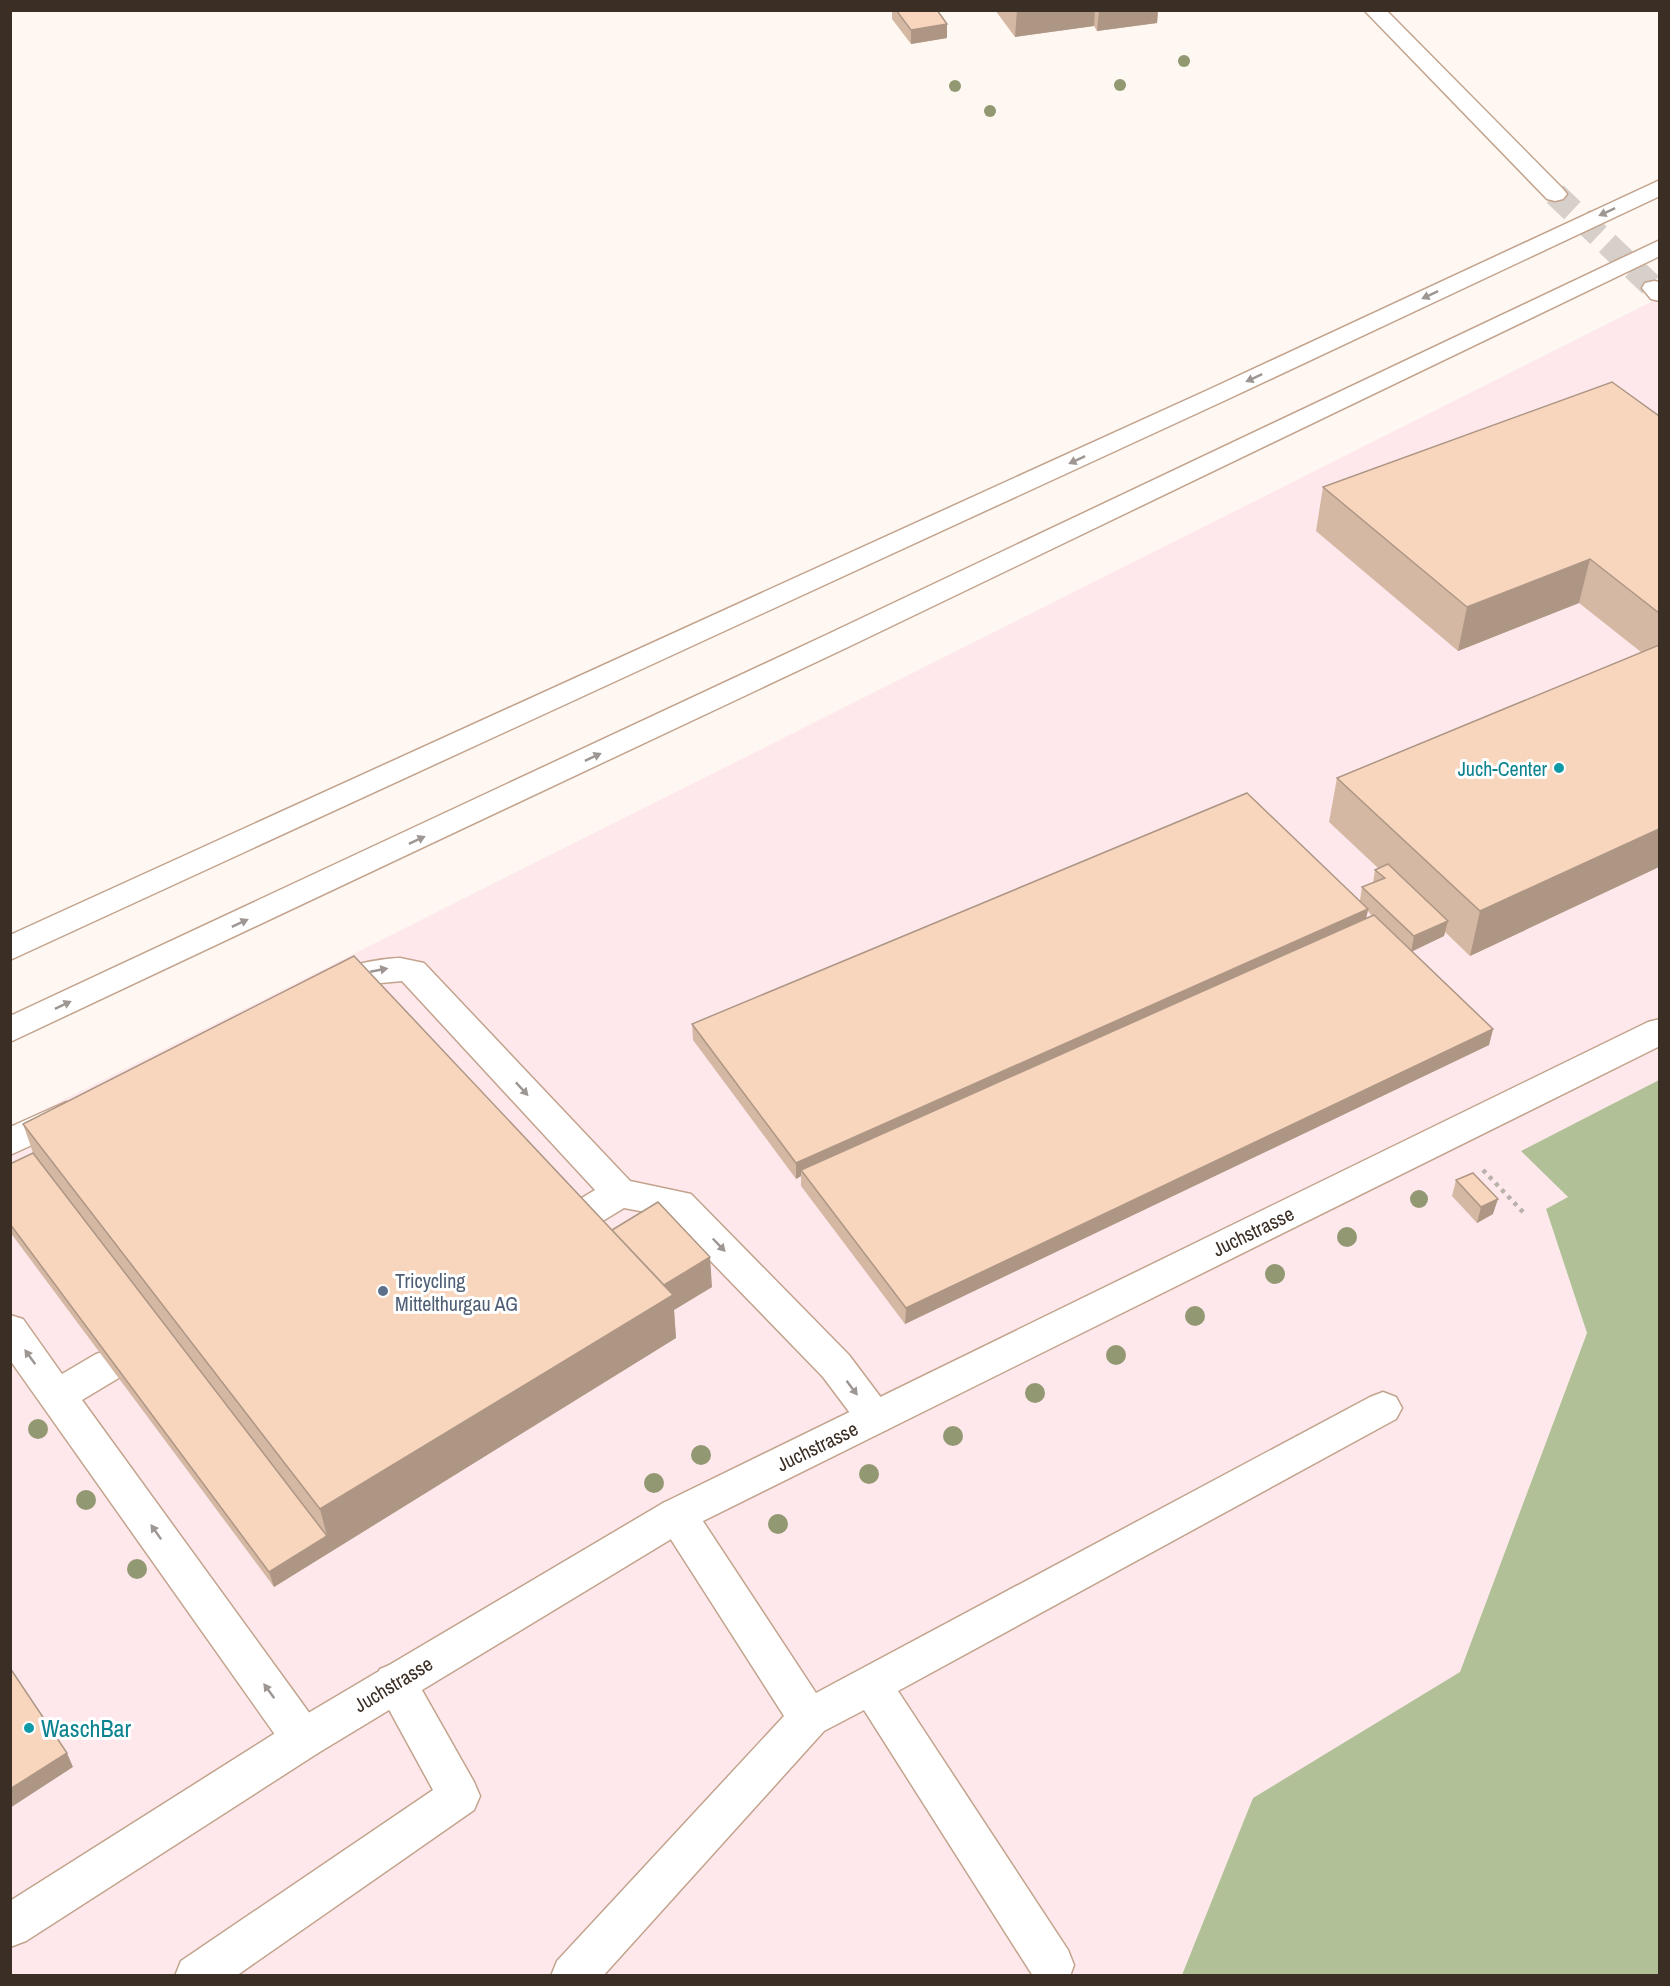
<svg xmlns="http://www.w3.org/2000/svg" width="1670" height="1986" viewBox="0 0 1670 1986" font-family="'Archivo Narrow',sans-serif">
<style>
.industrial{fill:#fee8ec}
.forest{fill:#b1c097}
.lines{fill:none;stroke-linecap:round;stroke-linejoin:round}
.street-tunnel{stroke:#d7cfc9;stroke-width:24;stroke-dasharray:24 12;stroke-linecap:butt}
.lane-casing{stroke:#c3a38c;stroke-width:3}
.street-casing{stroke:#c3a38c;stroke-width:3}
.highway-casing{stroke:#c3a38c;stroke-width:3}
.path{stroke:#bab1ab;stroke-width:4.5;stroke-dasharray:4 5;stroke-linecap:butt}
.lane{fill:#fff;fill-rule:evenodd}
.street{fill:#fff;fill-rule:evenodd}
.highway{fill:#fff;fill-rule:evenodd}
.tree{fill:#929872}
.wall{fill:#d5b8a3;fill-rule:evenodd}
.shaded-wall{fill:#ae9685}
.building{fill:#f8d6be;stroke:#ae9685;stroke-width:1.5}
.oneway{fill:#9d9692}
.culture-dot{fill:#0f9aa8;stroke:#fff;stroke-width:2}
.service-dot{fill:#5c6f8a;stroke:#fff;stroke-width:2}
.labels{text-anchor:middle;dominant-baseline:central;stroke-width:6;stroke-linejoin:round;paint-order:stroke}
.culture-label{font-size:20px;fill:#0d838f;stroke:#fff;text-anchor:end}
.street-label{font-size:20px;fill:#3b2e25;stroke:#fff}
.service-label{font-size:20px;fill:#4e5e75;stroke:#fff;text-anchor:start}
.near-culture-label{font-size:24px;fill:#0d838f;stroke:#fff;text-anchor:start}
</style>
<rect width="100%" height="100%" fill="#fef7f2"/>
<!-- industrial -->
<path class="industrial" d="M1659,298V1080L1521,1151L1568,1197L1546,1210L1587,1333L1460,1673L1253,1798L1182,1975L11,1976V1126Z"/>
<!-- forest -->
<path class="forest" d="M1659,1080V1975H1182L1253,1798L1460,1672L1587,1333L1546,1209L1568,1197L1521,1151Z"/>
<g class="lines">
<!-- street-tunnel -->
<path class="street-tunnel" d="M1555,194L1654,288"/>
<defs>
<path id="lane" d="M400,958L424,963L630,1181L691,1194L849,1355L888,1407L894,1418L888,1429L875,1434L862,1429L823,1377L667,1216L624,1208L583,1233L570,1237L557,1233L552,1223L557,1213L595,1190L402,981L370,984L328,999L316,995L312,987C313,984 314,981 316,979C329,968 383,958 400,958Z
M66,1102L78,1106L83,1115L78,1124L10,1155V1127Z
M10,1315L23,1319L62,1374L96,1354L109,1350L122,1354L128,1365L122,1376L82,1400L318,1725L324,1739L318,1753L303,1758L288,1753L10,1360Z
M1383,1392L1396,1397L1402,1408L1396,1419L898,1691L1068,1950L1074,1965L1070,1976H1033L864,1710L824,1731L603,1976H551L557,1961L784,1716L663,1527L657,1515L663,1503L677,1498L691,1503L816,1693L1370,1397Z
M395,1663L410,1669L474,1782L480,1796L474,1810L236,1976H175L181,1961L433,1790L374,1682L380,1669Z"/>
<path id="street" d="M1364,10H1386L1563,189L1567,194L1563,199L1555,201L1547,199Z
M1654,281L1660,282V301L1651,299L1642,288L1645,283Z
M1660,1019V1046L691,1527L318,1753L26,1941L10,1947V1901L288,1725L663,1503L1648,1022Z"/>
<path id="highway" d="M1660,180V196L1228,399L10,960V935L1210,389Z
M1660,240V256L846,648L10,1042V1016L826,635Z"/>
</defs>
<!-- lane casing -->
<use href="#lane" class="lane-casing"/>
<!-- street casing -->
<use href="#street" class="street-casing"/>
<!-- highway casing -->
<use href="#highway" class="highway-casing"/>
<!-- path -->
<path class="path" d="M1483,1170L1523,1212"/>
<!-- lane -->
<use href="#lane" class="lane"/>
<!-- street -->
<use href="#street" class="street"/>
<!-- highway -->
<use href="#highway" class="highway"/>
</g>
<!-- trees -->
<g class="tree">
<circle cx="1184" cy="61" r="6"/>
<circle cx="1120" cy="85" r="6"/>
<circle cx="955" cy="86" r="6"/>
<circle cx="990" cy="111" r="6"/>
<circle cx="1419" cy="1199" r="9"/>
<circle cx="1347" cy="1237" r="10"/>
<circle cx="1275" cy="1274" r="10"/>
<circle cx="1195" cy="1316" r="10"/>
<circle cx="1116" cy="1355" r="10"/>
<circle cx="1035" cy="1393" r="10"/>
<circle cx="38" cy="1429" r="10"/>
<circle cx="953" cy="1436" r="10"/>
<circle cx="701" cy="1455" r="10"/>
<circle cx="869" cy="1474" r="10"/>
<circle cx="654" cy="1483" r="10"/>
<circle cx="86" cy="1500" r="10"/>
<circle cx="778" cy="1524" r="10"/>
<circle cx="137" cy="1569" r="10"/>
</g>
<!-- wall -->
<path class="wall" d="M892,10H937L947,24V38L911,44L892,19Z
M995,10H1158L1157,23L1097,31L1094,26L1015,37Z
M1659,416V867L1470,956L1445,932L1444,936L1412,951L1493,1029L1489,1045L905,1324L801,1186V1176L796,1179L693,1040L692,1024L1360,900L1362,887L1373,883L1375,870L1378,868L1329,822L1337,778L1641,652L1579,603L1458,651L1316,531L1323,487ZM1368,911L1372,916L1366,918Z
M23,1124L612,1230L712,1287L674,1310L676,1338L274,1587L10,1232V1164L33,1153Z
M1456,1180L1493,1214L1477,1223L1452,1196Z"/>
<!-- shaded-wall -->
<path class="shaded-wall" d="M1017,10H1095L1094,26L1015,37Z
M1099,10H1158L1157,23L1097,31Z
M947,24V38L911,44V30Z
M1590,559L1579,603L1458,651L1467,607Z
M1659,829V867L1470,956L1480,911Z
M1368,909L1365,924L801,1170V1176L796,1179V1163Z
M1448,921L1444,936L1411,952L1414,936Z
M1493,1029L1489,1045L905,1324L906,1308Z
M1498,1199L1493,1214L1477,1223L1481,1207Z
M710,1257L712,1287L674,1310L676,1338L274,1587L269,1572L327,1536L320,1509L657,1289Z
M67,1753L73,1767L10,1808V1789Z"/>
<!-- building -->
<path class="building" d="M896,10H937L947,24L911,30Z
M1612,382L1659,416V613L1590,559L1467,607L1323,487Z
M1659,645V829L1480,911L1337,778Z
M1247,793L1368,909L796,1163L692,1024Z
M1388,864L1448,921L1414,936L1362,887L1385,878L1375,870Z
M1374,915L1493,1029L906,1308L801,1170Z
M354,956L673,1295L320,1509L23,1124Z
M33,1153L327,1536L269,1572L10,1224V1164Z
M1473,1173L1498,1199L1481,1207L1456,1180Z
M658,1202L710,1257L664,1285L612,1230Z
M10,1668L67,1753L10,1789Z"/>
<!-- one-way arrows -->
<defs><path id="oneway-solid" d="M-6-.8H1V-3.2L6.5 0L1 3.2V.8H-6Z" transform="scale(1.5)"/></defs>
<g class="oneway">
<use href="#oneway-solid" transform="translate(1607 212) rotate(155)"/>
<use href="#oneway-solid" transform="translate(1430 295) rotate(155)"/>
<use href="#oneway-solid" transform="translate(1254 378) rotate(155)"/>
<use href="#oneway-solid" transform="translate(1077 460) rotate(155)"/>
<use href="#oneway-solid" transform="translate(593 757) rotate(-25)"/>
<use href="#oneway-solid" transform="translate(417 840) rotate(-25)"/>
<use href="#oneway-solid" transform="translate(240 923) rotate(-25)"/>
<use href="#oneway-solid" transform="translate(379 970) rotate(-11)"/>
<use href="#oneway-solid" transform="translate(63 1005) rotate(-25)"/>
<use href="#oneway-solid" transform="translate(522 1089) rotate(47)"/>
<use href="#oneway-solid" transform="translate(719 1245) rotate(46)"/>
<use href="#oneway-solid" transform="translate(30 1357) rotate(-126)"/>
<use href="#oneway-solid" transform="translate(852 1388) rotate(53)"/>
<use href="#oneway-solid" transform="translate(156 1532) rotate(-125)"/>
<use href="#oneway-solid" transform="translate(269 1691) rotate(-126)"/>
</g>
<!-- markers -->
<g class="culture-dot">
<circle cx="1559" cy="768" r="6"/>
<circle cx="29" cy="1728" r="6"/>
</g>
<circle class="service-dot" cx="383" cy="1291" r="6"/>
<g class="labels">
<!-- culture labels -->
<g class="culture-label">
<text x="1547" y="768">Juch-Center</text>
</g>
<!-- street labels -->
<g class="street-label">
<text transform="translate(1253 1231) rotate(-26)">Juchstrasse</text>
<text transform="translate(817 1446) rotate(-26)">Juchstrasse</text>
<text transform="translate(393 1684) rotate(-31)">Juchstrasse</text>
</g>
<!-- service labels -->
<g class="service-label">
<text x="395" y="1280">Tricycling<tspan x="395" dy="23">Mittelthurgau AG</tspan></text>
</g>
<!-- near-culture labels -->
<g class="near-culture-label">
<text x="41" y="1728">WaschBar</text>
</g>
</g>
<!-- border -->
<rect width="1670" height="1986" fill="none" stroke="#3b2e25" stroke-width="24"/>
</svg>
